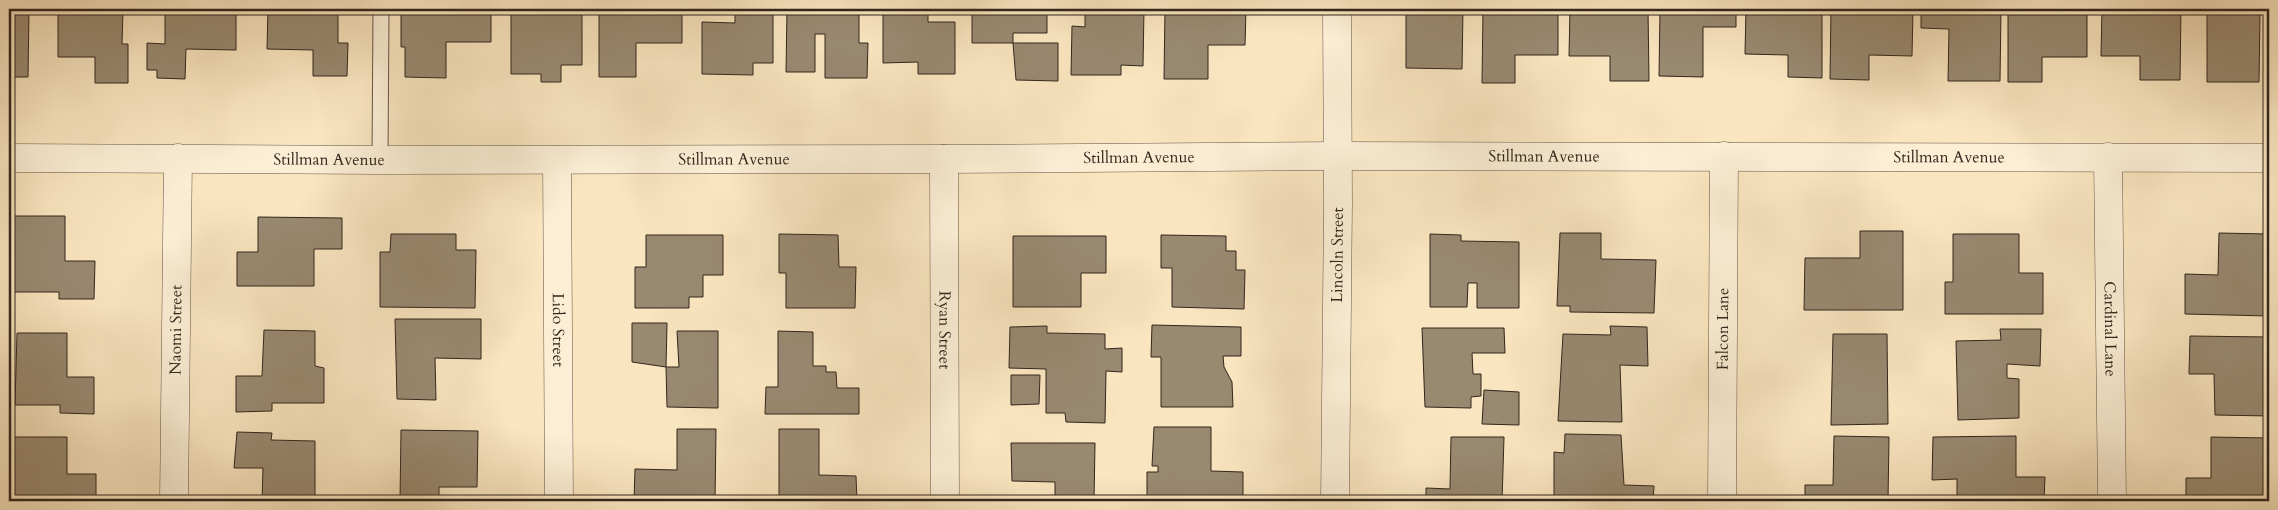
<svg xmlns="http://www.w3.org/2000/svg" width="2278" height="510" viewBox="0 0 2278 510" font-family="Cardo,serif">
<style>
.building{fill:#998971;stroke:#32261c}
.lines{fill:none;stroke-linecap:round;stroke-linejoin:round}
.lane-casing{stroke:#645645;stroke-width:17}
.street-casing{stroke:#645645;stroke-width:29}
.lane{stroke:#fbeed5;stroke-width:15}
.street{stroke:#fbeed5;stroke-width:28}
.labels{text-anchor:middle;dominant-baseline:central;stroke-width:5;stroke-linejoin:round;paint-order:stroke}
.street-label{font-size:16px;fill:#32261c;stroke:#fbeed5}
</style>
<rect width="100%" height="100%" fill="#f9e5bf"/>
<filter id="stains"><feTurbulence type="fractalNoise" baseFrequency=".004" numOctaves="4"/><feColorMatrix values="0 0 0 0 .2 0 0 0 0 .09 0 0 0 0 .02 0 0 0 .5 -.17"/></filter>
<radialGradient id="worn" r=".72"><stop offset=".6" stop-color="#630" stop-opacity="0"/><stop offset="1" stop-color="#630" stop-opacity=".3"/></radialGradient>
<!-- building -->
<path class="building" d="M9,9H29L28,77H9Z
M58,9H123L122,44H128V83H95V57H58Z
M165,9H236V50L186,49L185,79L157,78V70H147V43L165,44Z
M268,9H338V43H348L347,76H313V50L267,49Z
M401,9H491V42H446V78L405,77V47H401Z
M511,9H582V65H561V82H541V74H511Z
M599,9H682V43H636V77H599Z
M735,9H773V63H753V75L702,74V22L735,23Z
M787,9H859V43H868L867,78H825V34H815V72H786Z
M883,9H928V22H955V74H918V62L883,63Z
M972,9H1047V33H1013V43H972Z
M1085,9H1144L1143,66L1121,65V75H1071L1072,26L1085,27Z
M1165,9H1246L1245,45H1208V79H1164Z
M1406,9H1463L1462,69L1406,68Z
M1483,9H1558V55H1515V83H1482Z
M1570,9H1648L1649,81H1610V56H1569Z
M1660,9H1736V27H1703V77L1659,76Z
M1746,9H1822V78L1788,77V55L1745,54Z
M1831,9H1913L1912,56L1869,55V80L1830,79Z
M1921,9H2001L2000,81H1948L1949,29L1921,28Z
M2008,9H2087V57H2042V82H2008Z
M2102,9H2181L2180,80H2140V56H2101Z
M2207,13H2260L2259,82H2207Z
M1013,43H1058V81L1016,80Z
M9,216H65V261H95L94,299H59V292H9Z
M258,217L342,218V249H314V286H237V252H258Z
M1860,231H1903V310H1804L1805,258H1860Z
M1560,233H1601V259L1656,260L1654,313L1570,312V306H1557Z
M2219,233L2269,234V316L2185,314V274L2218,275Z
M391,234H456V250H476L475,308L380,307V252H390Z
M779,234L838,235L839,267H856L855,308H786V273H779Z
M1430,234L1461,235V241L1519,242V308H1477V283H1468L1467,307H1430Z
M1953,234H2019V273H2043V314H1945V282H1953Z
M646,235H723V275H703V297H689V308H635V267H646Z
M1161,235L1226,236V251H1236V270H1245L1244,309L1172,307V268H1161Z
M1013,236H1106V273H1081V307H1013Z
M395,319H481V359L435,358L436,400L397,399Z
M632,323H667L666,367L632,362Z
M1152,325L1241,327V356H1223L1224,367L1232,382L1233,407H1161V357H1151Z
M1047,326V333L1105,334V349L1122,348V372L1106,371L1105,423L1066,422L1065,413H1046V369L1009,368L1010,327Z
M1610,326L1647,327L1648,366L1620,365L1622,422L1558,421L1563,334L1611,335Z
M1422,328H1504L1505,353H1472L1473,374H1481V396L1471,397V408L1425,407Z
M2000,329H2041L2040,366L2007,364V378L2019,379V418L1958,420L1956,341L2001,340Z
M264,330L315,331V366L324,368V403H272V411L236,412V376H262Z
M677,331H718V408L667,407L666,367H679Z
M778,331L813,332V366H826V372H836L837,388H859V414H765L766,387H778Z
M17,333H67V377H94V414L60,413V405H15Z
M1833,334H1887L1888,424L1831,425Z
M2190,336L2269,337V416L2215,415L2214,374H2189Z
M1011,375H1040L1039,404L1011,405Z
M1484,390L1519,392V425L1482,424Z
M1154,427H1211V471L1243,472V501H1147V472H1158V466H1152Z
M677,429H716L715,501H634L635,469L677,470Z
M779,429H819V475L856,476L857,501H779Z
M401,430L478,431L477,487H439V501H400Z
M237,432L272,433L271,440L315,441V501H262L263,468H234Z
M1565,434L1621,435L1624,485L1654,486L1653,501H1554V452L1564,453Z
M1834,436L1889,437L1888,501H1805V485H1833Z
M2016,436V477H2045L2044,501H1957V479L1932,480L1933,437Z
M14,437H67V474H96V501H14Z
M1451,437H1504L1502,501H1426V488L1450,489Z
M2211,437L2269,438V501H2186V478H2211Z
M1011,443H1095L1094,501H1055V482L1012,481Z"/>
<g class="lines">
<defs>
<path id="lane" d="M380,160L381,9"/>
<g id="street">
<path id="s1" d="M2108,157L2112,501"/>
<path id="s2" d="M9,158L380,160L944,159L1338,156L2269,158"/>
<path id="s3" d="M944,159L945,501"/>
<path id="s4" d="M557,160L559,501"/>
<path id="s5" d="M174,501L178,158"/>
<path id="s6" d="M1335,501L1338,203L1337,9"/>
<path id="s7" d="M1722,501L1724,156"/>
</g>
</defs>
<!-- lane casing -->
<use href="#lane" class="lane-casing"/>
<!-- street casing -->
<use href="#street" class="street-casing"/>
<!-- lane -->
<use href="#lane" class="lane"/>
<!-- street -->
<use href="#street" class="street"/>
</g>
<g class="labels">
<!-- street labels -->
<g class="street-label">
<text stroke="none"><textPath href="#s2" startOffset="1535">Stillman Avenue</textPath></text>
<text stroke="none"><textPath href="#s2" startOffset="1940">Stillman Avenue</textPath></text>
<text stroke="none"><textPath href="#s2" startOffset="1130">Stillman Avenue</textPath></text>
<text stroke="none"><textPath href="#s2" startOffset="320">Stillman Avenue</textPath></text>
<text stroke="none"><textPath href="#s2" startOffset="725">Stillman Avenue</textPath></text>
<text stroke="none"><textPath href="#s6" startOffset="246">Lincoln Street</textPath></text>
<text stroke="none"><textPath href="#s7" startOffset="172">Falcon Lane</textPath></text>
<text stroke="none"><textPath href="#s5" startOffset="171">Naomi Street</textPath></text>
<text stroke="none"><textPath href="#s1" startOffset="172">Cardinal Lane</textPath></text>
<text stroke="none"><textPath href="#s3" startOffset="171">Ryan Street</textPath></text>
<text stroke="none"><textPath href="#s4" startOffset="170">Lido Street</textPath></text>
</g>
</g>
<!-- margin -->
<rect width="2278" height="510" fill="none" stroke="#f9e5bf" stroke-width="30"/>
<rect x="10" y="10" width="2258" height="490" fill="none" stroke="#32261c" stroke-width="2.5"/>
<rect x="15" y="15" width="2248" height="480" fill="none" stroke="#32261c"/>
<rect width="100%" height="100%" filter="url(#stains)"/>
<rect width="100%" height="100%" fill="url(#worn)"/>
</svg>
